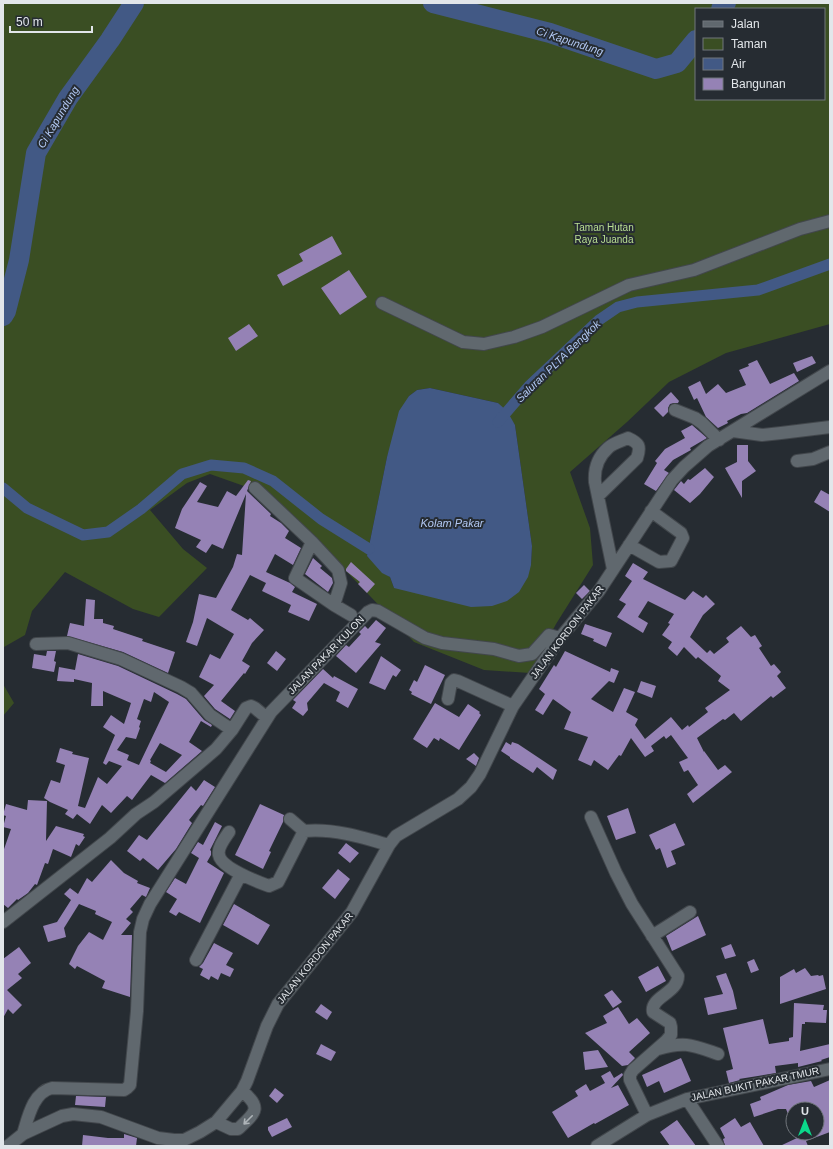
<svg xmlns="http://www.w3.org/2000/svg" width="833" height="1149" viewBox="0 0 833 1149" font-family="Helvetica,sans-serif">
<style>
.green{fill:#3a4e23;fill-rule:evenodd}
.water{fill:#425985}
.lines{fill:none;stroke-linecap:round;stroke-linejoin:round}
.canal{stroke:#425985;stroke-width:11}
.river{stroke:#425985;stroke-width:20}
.building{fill:#9582b5;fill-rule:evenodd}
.minor-casing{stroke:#42474c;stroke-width:14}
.minor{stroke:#60686e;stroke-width:12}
.oneway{stroke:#aeb4b8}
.labels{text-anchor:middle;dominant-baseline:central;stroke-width:4;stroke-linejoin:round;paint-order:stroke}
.park-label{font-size:10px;fill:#b9de92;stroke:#262c32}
.street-label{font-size:10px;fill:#e2e6ea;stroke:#262c32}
.water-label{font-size:11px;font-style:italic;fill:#b2c8f3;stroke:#262c32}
</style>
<rect width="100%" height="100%" fill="#262c32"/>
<!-- green -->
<path class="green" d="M3,3H830V324L726,353L669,382L627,422L570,472L590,528L593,565L556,624L530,673L484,670L414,642L304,527L261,492L210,474L187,483L150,510L183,549L207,568L159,617L133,609L65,572L32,611L25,635L4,647L3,650ZM696,9H824V99H696ZM430,388L498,403L515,425L532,546L531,565L394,588L390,577L367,556L387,457L409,396L417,390Z
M3,684L14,703L3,716Z"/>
<!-- water -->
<path class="water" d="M430,388L498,403L507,411L515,425L532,546L531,565L528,577L519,592L507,601L492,606L471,607L394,588L390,577L382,573L367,556L387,457L399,411L409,396L417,390Z"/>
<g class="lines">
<!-- canal -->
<path class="canal" d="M498,422L529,386L599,320L618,307L637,302L758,290L830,264
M3,488L27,508L83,535L108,532L141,509L182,474L211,465L244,468L273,481L321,519L369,549"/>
<!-- river -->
<path class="river" d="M433,3L550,33L656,69L677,63L696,40
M721,9L726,3
M3,316L6,311L19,260L36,153L68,98L110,40L134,3"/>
</g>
<!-- building -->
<path class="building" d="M332,236L342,254L283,286L277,275L303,261L299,254Z
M349,270L367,297L340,315L321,288Z
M249,324L258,336L236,351L228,338Z
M812,356L816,363L797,372L793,363Z
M757,360L770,384L794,373L799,381L747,413L741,414L727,421L728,423L718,428L706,417L697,398L694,400L688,387L700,381L706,394L718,384L726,393L746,385L739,370L749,366L748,364Z
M671,392L679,401L678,403H674L670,404L668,408V412L663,417L654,408Z
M692,425L707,438L690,448L691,450L673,460L664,470L669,473L656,491L644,484L657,463L655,461L665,449L685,438L681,431Z
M737,445H748V461L756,471L742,481V498L725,468L737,462Z
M705,468L714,477L700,494L690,503L674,490L681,481L684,484L688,479L690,480Z
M248,480L251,481L247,491L271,514L270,516L281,523L289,531L285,538L301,548L293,565L275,554L266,572L290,583L295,587L292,592L317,604L309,621L288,612L291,605L262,591L266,583L250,575L231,610L248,620L250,618L264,630L252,643L242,661L250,666L245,674L244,673L221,701L235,711L230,719L215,709L204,696L214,685L199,677L210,654L220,659L234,634L207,618L197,646L186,642L193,622L199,594L216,598L233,567L237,554L242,555L246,494L223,549L212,544L206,553L196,547L201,540L175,528L182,509L200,482L207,486L197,502L218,507L227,491L236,496Z
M821,490L830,495V512L814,502Z
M313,558L322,566L320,568L332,578L333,583L328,592L305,574Z
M351,562L375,584L367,593L358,584L360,582L346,571V569Z
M633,563L648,572L643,579L685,600L693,591L703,598L706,595L715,604L703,615L690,637L707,653L710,650L714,654L729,642L726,638L741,626L751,637L755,635L762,646L759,648L771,666L774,664L781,672L777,676L786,688L773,698L771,696L741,721L734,713L725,720L723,719L697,738L704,752V751L718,770L725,765L732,772L693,803L687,794L698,785L688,770L684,772L679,762L688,758L671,735L666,739L664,736L651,746L654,751L645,757L631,738L621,756L619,755L608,770L594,760L591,766L578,760L588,737L564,729L571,712L553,699L543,715L535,710L545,694L539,689L554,665L556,667L565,651L610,672L611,668L619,671L614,683L609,681L591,699L613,712L624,688L635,692L626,712L638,719L635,725L645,739L671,717L682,730L688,725L689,727L708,712L705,708L730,690L718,681L721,676L698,657L696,659L684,647L677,656L668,648L672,642L662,635L670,624L668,623L674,614L648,601L638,617L648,623L643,633L617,617L626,604L619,600L632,581L625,576Z
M584,585L590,591L582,599L576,593Z
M86,599L95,600L94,619H103V623L114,626L113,629L143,639L142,641L175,652L168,673L123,652L67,636L70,623L84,626Z
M376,620L386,628L375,642L381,644L356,673L336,656L346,645L349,647L361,634L359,632L365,626L368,629Z
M585,624L612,633L606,647L593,641L594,639L581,634Z
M47,651H56L54,661L56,662L54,672L32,668L34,654L46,656Z
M276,651L286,659L277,671L267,663Z
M78,654L118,666L177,694L186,699L204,720L212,725L211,727L201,721L189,742L202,751L165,783L151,775L132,800L127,796L111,813L102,805L90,824L77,814L73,819L65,814L68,810L50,802L44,798L51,780L60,783L65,765L56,762L60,748L73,752L72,754L89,758L78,806L85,808L98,777L107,784L122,766L109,761L106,765L103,763L115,735L103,727L111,715L124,724L131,703L103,691V706H91L92,683L74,679V682L57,681L59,667L75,670ZM154,692L169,702L139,765L127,760L129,755L117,750L126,737L136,739L140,728L139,727L141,721L137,719L144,699L151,702ZM160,743L182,755L166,772L150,763L151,761L150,760Z
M381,656L401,670L396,677L393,675L385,690L369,683Z
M425,665L445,675L431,704L411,694L412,692L409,690L414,680L417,682Z
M323,669L333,678L334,676L358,689L348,708L336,701L340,692L324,683L307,703L308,710L303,716L292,708L296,702L293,700Z
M641,681L656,686L652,698L637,692Z
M435,703L459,717L468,704L480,712L479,713L481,715L459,750L440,738L439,741L434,738L427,748L413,739Z
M506,742L511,745L512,742L518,744L557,770L553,780L537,767L533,773L510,758V757L501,751Z
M474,753L479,758L476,766L466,759Z
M204,780L215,787L203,806L201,805L189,820L192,823L176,849L158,870L143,858L140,861L127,851L139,835L147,840L191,786L196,791Z
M28,800L47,801L46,841L56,826L84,834L83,836L85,837L79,846L76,844L71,857L53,849L48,864L45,863L37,885L35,884L28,893L18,900L17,899L8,908L3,904V852L11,829L3,827L6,816L3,815L6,804L27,810Z
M260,804L284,815L283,822L269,851L271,852L263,869L235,855Z
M628,808L636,833L616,840L607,816Z
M215,822L222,826L210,850L211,851V855L207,862L224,873L200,923L179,912L176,916L169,912L177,899L166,892L175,878L186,884L199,858L191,853L198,842L203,845Z
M675,823L685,845L671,851L676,864L667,868L660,848L656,850L649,835Z
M346,843L359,853L350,863L338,853Z
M111,860L124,873L138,881L137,883L150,888L146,897L142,895L130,909L133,912L126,919L131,923L121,935H132L130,997L102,988L105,981L77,966L75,969L69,964L78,946L89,932L103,940L112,922L95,914L96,911L79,904L64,928L66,937L48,942L43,926L57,922L71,900L64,894L70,888L78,894L87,878L92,882Z
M338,869L350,879L335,899L322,888Z
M234,904L270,925L258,945L223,925Z
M698,916L706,935L672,951L666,936Z
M214,943L233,953L226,965L234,969L230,977L221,973L218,980L211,976L209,980L200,975L203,969L199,967L203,963Z
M731,944L736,956L725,959L721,948Z
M19,947L31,963L18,974L22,978L7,990L22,1005L13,1014L8,1009L3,1018V959Z
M754,959L759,970L751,973L747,962Z
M658,966L666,981L646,992L638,977Z
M805,968L811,976L818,975L819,976L823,975L826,989L780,1004V977L794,969L796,973Z
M726,973L733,991L737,1009L708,1015L704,998L723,994L716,976Z
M612,990L622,1002L613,1008L604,995Z
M794,1003L824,1005L823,1010H827L826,1023L805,1022V1024H802L800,1051L830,1044V1057L821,1060L822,1061L798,1067V1063L775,1066L776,1073L739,1079L740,1080L729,1083L726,1071L733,1069L723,1028L763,1019L769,1044L789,1041V1038L793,1037Z
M321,1004L332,1012L327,1020L315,1012Z
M618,1007L629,1024L637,1018L650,1033L629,1052L635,1058L628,1065L622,1066L585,1033L607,1023L603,1016Z
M321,1044L336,1052L331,1061L316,1054Z
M598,1050L608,1067L585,1070L583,1052Z
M681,1058L691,1081L664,1093L659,1081L647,1087L642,1075Z
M610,1071L614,1078L622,1073L623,1075L611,1088L618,1085L629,1105L595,1124L594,1123L568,1138L552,1112L578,1096L575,1091L586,1084L590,1091L605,1083L601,1076Z
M830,1080V1132L806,1141L808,1146H780L797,1138L796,1133H817V1109H793V1126L786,1109H778L754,1117L750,1104L761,1100L760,1097L788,1085L811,1081L814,1087Z
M275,1088L284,1095L277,1103L269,1096Z
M76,1096L106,1097L105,1107L75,1105Z
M287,1118L292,1127L272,1137L268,1130V1127Z
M735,1118L741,1127L750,1122L764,1146H725L723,1139L725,1138L720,1128Z
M677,1120L696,1146H670L660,1132Z
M124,1134L137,1138L136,1146H82L83,1135L108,1138H124Z"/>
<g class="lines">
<defs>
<path id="minor" d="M382,303L463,342L484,344L514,337L542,327L629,285L694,270L800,229L830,221
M675,410L695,418L702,423L719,440
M733,431L762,435L781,433L830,427
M797,461L813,459L830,452
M255,488L312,542L338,570L341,583L334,605L351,615
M598,496L637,458C641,446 639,443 628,438C622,441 613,443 608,448C598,457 594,469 595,482L613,569
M312,542L295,578L334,605
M629,545L659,562L671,561L683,538L681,533L651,511
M36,644L68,643L121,659L181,687L191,693L210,715L232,730
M448,699L451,683L454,680L458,681L513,706
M591,817L616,873L632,904L678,976C678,993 650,997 653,1012L670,1023L671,1027V1035L666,1041L633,1070L630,1075V1080L647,1115
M290,819L304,831C332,828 362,837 389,845
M229,832C225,838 217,848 219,855C221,868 258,882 269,886L278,882L304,831
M3,922L110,838L136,814L154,802L216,749L232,730L246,708L251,706L255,708L267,718
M652,936L690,912
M196,960L241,874
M658,1049C685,1041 692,1045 718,1054
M687,1099L718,1146
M216,1122L231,1129H238C255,1113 263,1108 242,1091
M23,1134C28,1118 33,1092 52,1088L124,1090L127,1088L130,1085L137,1011L140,932L143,919L150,904L271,712L368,612L372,610L378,611L425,638L442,643L494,649L519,656L532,654L549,635L560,638
M8,1146L23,1134L62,1116L73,1114L101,1117L158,1138L174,1140H184L200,1132L216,1122L242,1091L247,1081L267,1026L278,1004L352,912L389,845L396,836L458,799L471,787L480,774L513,706L560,638L599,591L672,480L684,467L708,446L830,371
M597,1146L647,1115L687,1099L830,1069"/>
</defs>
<!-- minor casing -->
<use href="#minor" class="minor-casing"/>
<!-- minor -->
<use href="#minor" class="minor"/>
</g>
<!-- one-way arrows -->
<defs><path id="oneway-shaft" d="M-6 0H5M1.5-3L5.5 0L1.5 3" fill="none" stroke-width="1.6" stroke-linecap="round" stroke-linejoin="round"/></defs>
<use class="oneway" href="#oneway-shaft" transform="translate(248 1120) rotate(135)"/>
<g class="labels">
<!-- park labels -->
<g class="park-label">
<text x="604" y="227">Taman Hutan<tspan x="604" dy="12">Raya Juanda</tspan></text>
</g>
<!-- street labels -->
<g class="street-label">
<text transform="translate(567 632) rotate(-53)">JALAN KORDON PAKAR</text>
<text transform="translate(326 655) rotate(-46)">JALAN PAKAR KULON</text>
<text transform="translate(315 958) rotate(-51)">JALAN KORDON PAKAR</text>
<text transform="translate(755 1084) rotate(-12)">JALAN BUKIT PAKAR TMUR</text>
</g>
<!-- water labels -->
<g class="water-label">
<text transform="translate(570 41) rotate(18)">Ci Kapundung</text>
<text transform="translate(58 117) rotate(-59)">Ci Kapundung</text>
<text transform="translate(558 361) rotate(-44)">Saluran PLTA Bengkok</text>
<text x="452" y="523">Kolam Pakar</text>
</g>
</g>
<!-- border -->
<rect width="833" height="1149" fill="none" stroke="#e2e6ea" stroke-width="8"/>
<!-- legend -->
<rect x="695" y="8" width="130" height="92" fill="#262c32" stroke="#71767c"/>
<rect x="703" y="21" width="20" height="6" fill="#60686e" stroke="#71767c"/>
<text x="731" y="28" font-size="12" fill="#e2e6ea">Jalan</text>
<rect x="703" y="38" width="20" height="12" fill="#3a4e23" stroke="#71767c"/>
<text x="731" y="48" font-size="12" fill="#e2e6ea">Taman</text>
<rect x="703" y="58" width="20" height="12" fill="#425985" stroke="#71767c"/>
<text x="731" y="68" font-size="12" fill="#e2e6ea">Air</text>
<rect x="703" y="78" width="20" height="12" fill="#9582b5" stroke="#71767c"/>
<text x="731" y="88" font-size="12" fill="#e2e6ea">Bangunan</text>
<!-- north arrow -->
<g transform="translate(805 1121)"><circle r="19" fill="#262c32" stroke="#71767c"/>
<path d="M0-3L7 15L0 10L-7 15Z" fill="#0bd98b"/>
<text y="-6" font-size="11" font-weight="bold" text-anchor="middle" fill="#e2e6ea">U</text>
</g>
<!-- scale -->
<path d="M10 26v6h82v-6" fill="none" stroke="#e2e6ea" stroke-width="2"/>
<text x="16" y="26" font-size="12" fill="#e2e6ea" stroke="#262c32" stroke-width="3" paint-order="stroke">50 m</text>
</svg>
